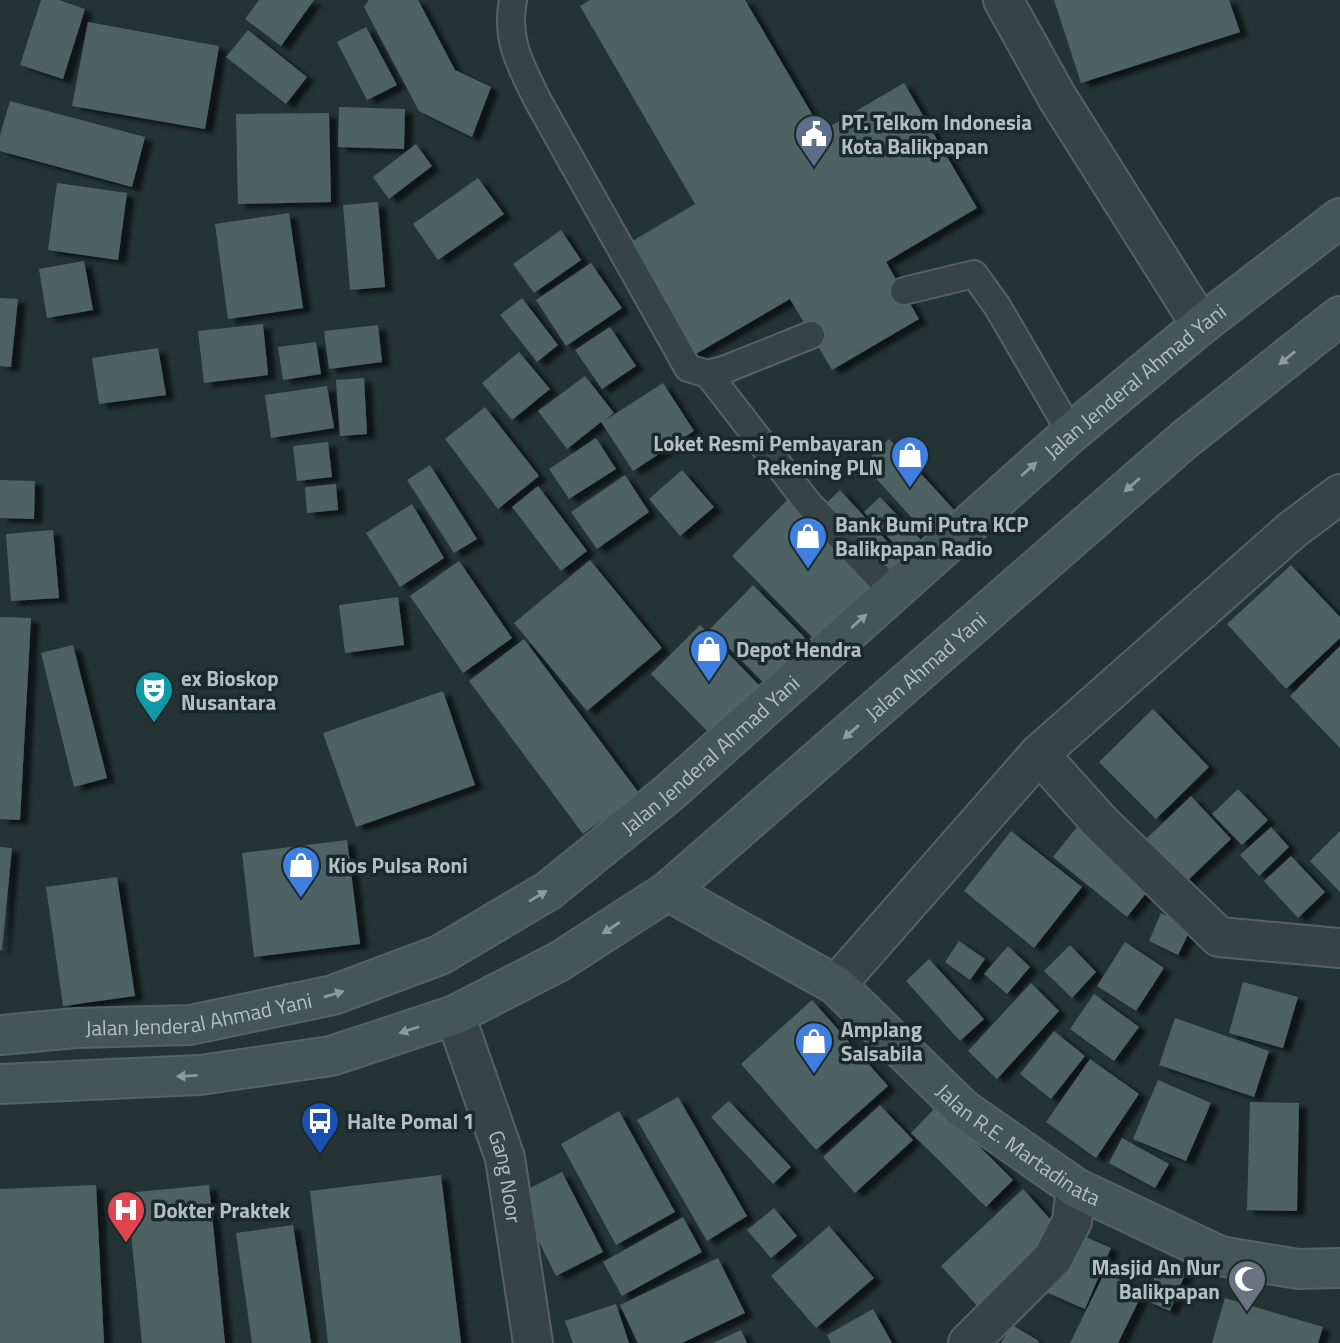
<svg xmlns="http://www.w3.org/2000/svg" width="1340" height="1343" viewBox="0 0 1340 1343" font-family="'Titillium Web',sans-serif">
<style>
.building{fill:#4f6264;filter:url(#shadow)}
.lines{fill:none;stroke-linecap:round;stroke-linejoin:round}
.lane-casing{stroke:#556264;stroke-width:30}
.street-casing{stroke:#556264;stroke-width:42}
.secondary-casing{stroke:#556264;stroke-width:42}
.lane{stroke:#374446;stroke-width:26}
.street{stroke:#374446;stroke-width:38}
.secondary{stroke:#455659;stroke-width:38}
.oneway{fill:#8c9b9d}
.labels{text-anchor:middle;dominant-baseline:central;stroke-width:7;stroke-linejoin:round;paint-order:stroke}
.poi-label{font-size:21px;font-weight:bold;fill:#b2c0c2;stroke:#1c292b;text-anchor:start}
.street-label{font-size:21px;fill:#b2c0c2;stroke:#1c292b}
</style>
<defs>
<filter id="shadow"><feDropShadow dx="8" dy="4.5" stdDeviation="2" flood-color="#0009"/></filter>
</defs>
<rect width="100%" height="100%" fill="#243435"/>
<!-- building -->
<path class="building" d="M41,0H59L85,9L63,79L20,65Z
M259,0H314L281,46L245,19Z
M369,0H418L455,70L491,87L472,137L419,111L364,7Z
M590,0H745L822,131L904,83L977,208L886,262L919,319L832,370L790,299L689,358L624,246L695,204L580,6Z
M1054,0H1229L1240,32L1081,83Z
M88,22L219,46L205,129L72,106Z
M366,27L397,85L367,100L337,42Z
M248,30L307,77L286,104L226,57Z
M10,101L145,137L132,187L0,151V135Z
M339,107L405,109L404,149L338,147Z
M329,113L331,202L238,204L236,114Z
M416,144L432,166L389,199L373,177Z
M478,178L504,214L438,260L413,224Z
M57,183L127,193L118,260L48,250Z
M378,202L385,287L350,290L343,205Z
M289,213L303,308L228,319L215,224Z
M561,230L581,260L534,293L513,264Z
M84,261L93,310L47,318L39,269Z
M591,263L622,308L566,346L536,300Z
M0,298L18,299L11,367L0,366Z
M522,298L558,345L537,362L500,315Z
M263,324L268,375L204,383L198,331Z
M378,325L382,362L329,369L324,331Z
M610,327L636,366L602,389L575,350Z
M316,342L321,374L283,380L278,347Z
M158,348L166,395L99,404L92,358Z
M519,352L550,389L512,420L482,383Z
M585,376L614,413L604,421L663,383L694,431L633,471L601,422L567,449L538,411Z
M364,378L367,434L340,436L336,380Z
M327,386L334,428L271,438L265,395Z
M485,407L539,476L498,509L445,439Z
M596,438L616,469L569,499L549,469Z
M889,439L958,514L931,539L863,464Z
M328,442L332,477L297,481L293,446Z
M430,465L477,539L454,553L407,480Z
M682,470L714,507L680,536L649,499Z
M625,475L649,512L597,549L571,512Z
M0,480L35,481L34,519L0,518Z
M336,484L338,510L307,513L305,487Z
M538,486L587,551L561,571L512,507Z
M840,490L907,563L887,581L818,511Z
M793,494L884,585L822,647L732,556Z
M880,497L928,547L911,561L864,512Z
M412,504L444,558L400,587L366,533Z
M53,530L59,598L11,601L6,534Z
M590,560L662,648L587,711L514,623Z
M459,561L512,638L463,673L410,596Z
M1291,565L1340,617V638L1286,689L1227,624Z
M753,585L817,650L774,693L710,629Z
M398,597L404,645L345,653L339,605Z
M0,617L31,618L20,820L0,819Z
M700,625L767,693L718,742L651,674Z
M524,639L639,793L583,834L469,681Z
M73,645L107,778L74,787L41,653Z
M1340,646V748L1290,696Z
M443,691L475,785L356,827L323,733Z
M1153,709L1209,767L1156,819L1099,762Z
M1238,789L1268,820L1242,845L1212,814Z
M1191,796L1231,839L1185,883L1144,841Z
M1077,827L1151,887L1127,917L1053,857Z
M1271,827L1289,847L1259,876L1240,855Z
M1011,831L1082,887L1034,948L964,891Z
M1340,831V892L1310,861Z
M347,840L360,944L254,957L242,853Z
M0,847L12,848L2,950H0Z
M1291,856L1325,892L1298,918L1264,881Z
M117,877L135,996L63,1006L46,887Z
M1161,913L1191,928L1178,955L1149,941Z
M959,941L985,959L970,980L945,962Z
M1125,942L1164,968L1136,1011L1097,986Z
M1070,945L1096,972L1072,998L1044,971Z
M1008,946L1030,967L1007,994L984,974Z
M929,959L984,1019L960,1041L906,981Z
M1243,982L1298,997L1283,1048L1229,1033Z
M1031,983L1059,1011L997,1079L968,1051Z
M1094,994L1139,1027L1114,1061L1070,1029Z
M812,1000L888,1086L816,1150L741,1064Z
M1175,1018L1269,1051L1254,1097L1159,1065Z
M1054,1031L1085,1056L1051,1099L1020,1074Z
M1090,1059L1139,1094L1096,1158L1046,1122Z
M1158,1080L1211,1103L1186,1161L1133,1139Z
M678,1097L747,1216L707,1241L637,1120Z
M729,1101L791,1167L773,1184L711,1117Z
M1250,1102L1299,1103L1297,1211L1247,1210Z
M880,1105L913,1140L855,1193L823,1157Z
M938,1105L1013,1180L986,1207L911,1133Z
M619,1111L675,1212L616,1245L561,1144Z
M1122,1138L1169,1164L1155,1188L1109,1163Z
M562,1172L603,1252L556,1276L516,1195Z
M441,1175L461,1343H328L310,1191Z
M96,1185L104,1343H0V1189Z
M209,1185L225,1343H142L127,1193Z
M1023,1189L1060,1230L978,1307L941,1266Z
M774,1208L797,1236L771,1258L747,1230Z
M683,1217L702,1252L622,1296L603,1262Z
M293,1225L311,1343H252L236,1233Z
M829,1226L874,1278L816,1328L771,1276Z
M1072,1231L1111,1248L1085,1309L1046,1292Z
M718,1258L745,1313L682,1343H638L620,1305Z
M1162,1261L1186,1272L1170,1311L1145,1300Z
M1105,1272L1143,1292L1118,1343H1070Z
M1225,1298L1323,1327L1318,1343H1212Z
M616,1304L629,1343H573L565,1321Z
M873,1309L892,1343H831L827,1335Z
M1012,1325L1039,1341L1038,1343H1001Z
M741,1330L747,1343H713Z"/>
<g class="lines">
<defs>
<path id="lane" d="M513,0C505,40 521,66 538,101L688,368L708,374L726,369L811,335
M904,291L974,274L997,306L1071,433
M708,374L808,503L892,591"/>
<g id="street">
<path d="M1003,0L1057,97L1201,325"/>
<path d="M1039,754L1101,823L1219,937L1340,948"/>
<path d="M836,985L1039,754L1292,530L1340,494"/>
<path id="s1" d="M455,1015L505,1158L533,1343"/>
<path d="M968,1343L1053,1258L1072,1221L1076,1188"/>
</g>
<g id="secondary">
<path id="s2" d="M668,891L836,985L963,1109L1076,1188L1220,1256L1298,1269L1340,1268"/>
<path id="s3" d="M0,1035L76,1028L190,1025L333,995L440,955L548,891L670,792L1071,433L1201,325L1340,218"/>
<path id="s4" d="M0,1084L200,1075L331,1056L455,1015L560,961L668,891L1184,440L1340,316"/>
</g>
</defs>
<!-- lane casing -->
<use href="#lane" class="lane-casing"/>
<!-- street casing -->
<use href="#street" class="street-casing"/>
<!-- secondary casing -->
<use href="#secondary" class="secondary-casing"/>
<!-- lane -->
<use href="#lane" class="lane"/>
<!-- street -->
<use href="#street" class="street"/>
<!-- secondary -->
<use href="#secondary" class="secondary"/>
</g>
<!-- one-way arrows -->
<defs><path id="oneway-solid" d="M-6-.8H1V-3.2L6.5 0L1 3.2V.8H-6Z" transform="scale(1.75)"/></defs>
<g class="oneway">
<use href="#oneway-solid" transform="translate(1287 358) rotate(141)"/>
<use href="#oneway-solid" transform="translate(1029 469) rotate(-42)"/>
<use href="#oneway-solid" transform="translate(1132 485) rotate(139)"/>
<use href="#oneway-solid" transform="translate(859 621) rotate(-42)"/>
<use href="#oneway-solid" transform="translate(851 732) rotate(139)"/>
<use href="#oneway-solid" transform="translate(538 896) rotate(-31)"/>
<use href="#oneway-solid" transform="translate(611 928) rotate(147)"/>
<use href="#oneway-solid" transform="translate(334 994) rotate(-17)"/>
<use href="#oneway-solid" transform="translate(409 1030) rotate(162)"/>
<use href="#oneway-solid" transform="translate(187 1076) rotate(177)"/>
</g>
<!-- icons -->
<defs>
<symbol id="civic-pin" viewBox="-11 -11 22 30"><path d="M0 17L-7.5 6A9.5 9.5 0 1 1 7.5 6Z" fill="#5c6f8a" stroke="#1c292b"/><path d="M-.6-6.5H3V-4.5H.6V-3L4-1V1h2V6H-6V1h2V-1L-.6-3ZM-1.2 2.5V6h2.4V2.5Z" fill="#fff"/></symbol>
<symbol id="shop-pin" viewBox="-11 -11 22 30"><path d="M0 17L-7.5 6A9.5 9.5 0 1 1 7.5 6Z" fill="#3f7fe0" stroke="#1c292b"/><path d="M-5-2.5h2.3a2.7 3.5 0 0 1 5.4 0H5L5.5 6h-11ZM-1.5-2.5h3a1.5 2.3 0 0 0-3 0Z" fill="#fff"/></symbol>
<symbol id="theatre-pin" viewBox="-11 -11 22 30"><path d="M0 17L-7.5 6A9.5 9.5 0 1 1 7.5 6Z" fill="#0f9aa8" stroke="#1c292b"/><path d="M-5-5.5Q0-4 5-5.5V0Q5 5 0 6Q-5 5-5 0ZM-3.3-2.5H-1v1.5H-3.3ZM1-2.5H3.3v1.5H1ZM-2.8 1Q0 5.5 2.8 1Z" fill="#fff"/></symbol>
<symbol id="bus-pin" viewBox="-11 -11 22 30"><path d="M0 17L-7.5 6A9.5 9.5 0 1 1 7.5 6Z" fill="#1a4fb4" stroke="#1c292b"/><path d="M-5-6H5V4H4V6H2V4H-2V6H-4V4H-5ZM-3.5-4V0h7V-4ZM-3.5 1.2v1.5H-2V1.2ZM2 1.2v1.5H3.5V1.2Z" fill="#fff"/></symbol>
<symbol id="hospital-pin" viewBox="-11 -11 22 30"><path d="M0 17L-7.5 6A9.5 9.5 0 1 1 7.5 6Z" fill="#e0444e" stroke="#1c292b"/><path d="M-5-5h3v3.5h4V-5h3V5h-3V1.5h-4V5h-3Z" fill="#fff"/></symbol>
<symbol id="mosque-pin" viewBox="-11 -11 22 30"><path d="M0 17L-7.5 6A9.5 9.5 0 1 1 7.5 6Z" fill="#6b7280" stroke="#1c292b"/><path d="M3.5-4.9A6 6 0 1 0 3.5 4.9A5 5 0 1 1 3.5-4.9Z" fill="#fff"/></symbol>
</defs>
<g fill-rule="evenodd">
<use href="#civic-pin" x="792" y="112" width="44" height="60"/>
<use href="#shop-pin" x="888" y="433" width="44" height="60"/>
<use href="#shop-pin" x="786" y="514" width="44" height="60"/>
<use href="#shop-pin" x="687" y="627" width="44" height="60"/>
<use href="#theatre-pin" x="132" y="668" width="44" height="60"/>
<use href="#shop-pin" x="279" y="843" width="44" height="60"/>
<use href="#shop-pin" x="792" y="1019" width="44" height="60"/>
<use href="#bus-pin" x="298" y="1099" width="44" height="60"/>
<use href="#hospital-pin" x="104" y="1188" width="44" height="60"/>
<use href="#mosque-pin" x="1225" y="1257" width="44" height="60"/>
</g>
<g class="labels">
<!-- poi labels -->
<g class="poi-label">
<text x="841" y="122">PT. Telkom Indonesia<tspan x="841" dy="24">Kota Balikpapan</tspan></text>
<text x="883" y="443" text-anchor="end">Loket Resmi Pembayaran<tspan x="883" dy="24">Rekening PLN</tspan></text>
<text x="835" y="524">Bank Bumi Putra KCP<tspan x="835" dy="24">Balikpapan Radio</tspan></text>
<text x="736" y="649">Depot Hendra</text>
<text x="181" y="678">ex Bioskop<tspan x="181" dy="24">Nusantara</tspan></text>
<text x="328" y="865">Kios Pulsa Roni</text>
<text x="841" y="1029">Amplang<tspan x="841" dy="24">Salsabila</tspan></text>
<text x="347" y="1121">Halte Pomal 1</text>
<text x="153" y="1210">Dokter Praktek</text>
<text x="1220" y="1267" text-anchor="end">Masjid An Nur<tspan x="1220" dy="24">Balikpapan</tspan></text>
</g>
<!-- street labels -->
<g class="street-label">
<text stroke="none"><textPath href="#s3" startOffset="1354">Jalan Jenderal Ahmad Yani</textPath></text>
<text stroke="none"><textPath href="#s4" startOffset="1052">Jalan Ahmad Yani</textPath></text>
<text stroke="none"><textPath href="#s3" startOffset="788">Jalan Jenderal Ahmad Yani</textPath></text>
<text stroke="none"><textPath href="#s3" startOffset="200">Jalan Jenderal Ahmad Yani</textPath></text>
<text stroke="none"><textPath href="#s2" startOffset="436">Jalan R.E. Martadinata</textPath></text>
<text stroke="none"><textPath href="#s1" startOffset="170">Gang Noor</textPath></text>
</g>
</g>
</svg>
